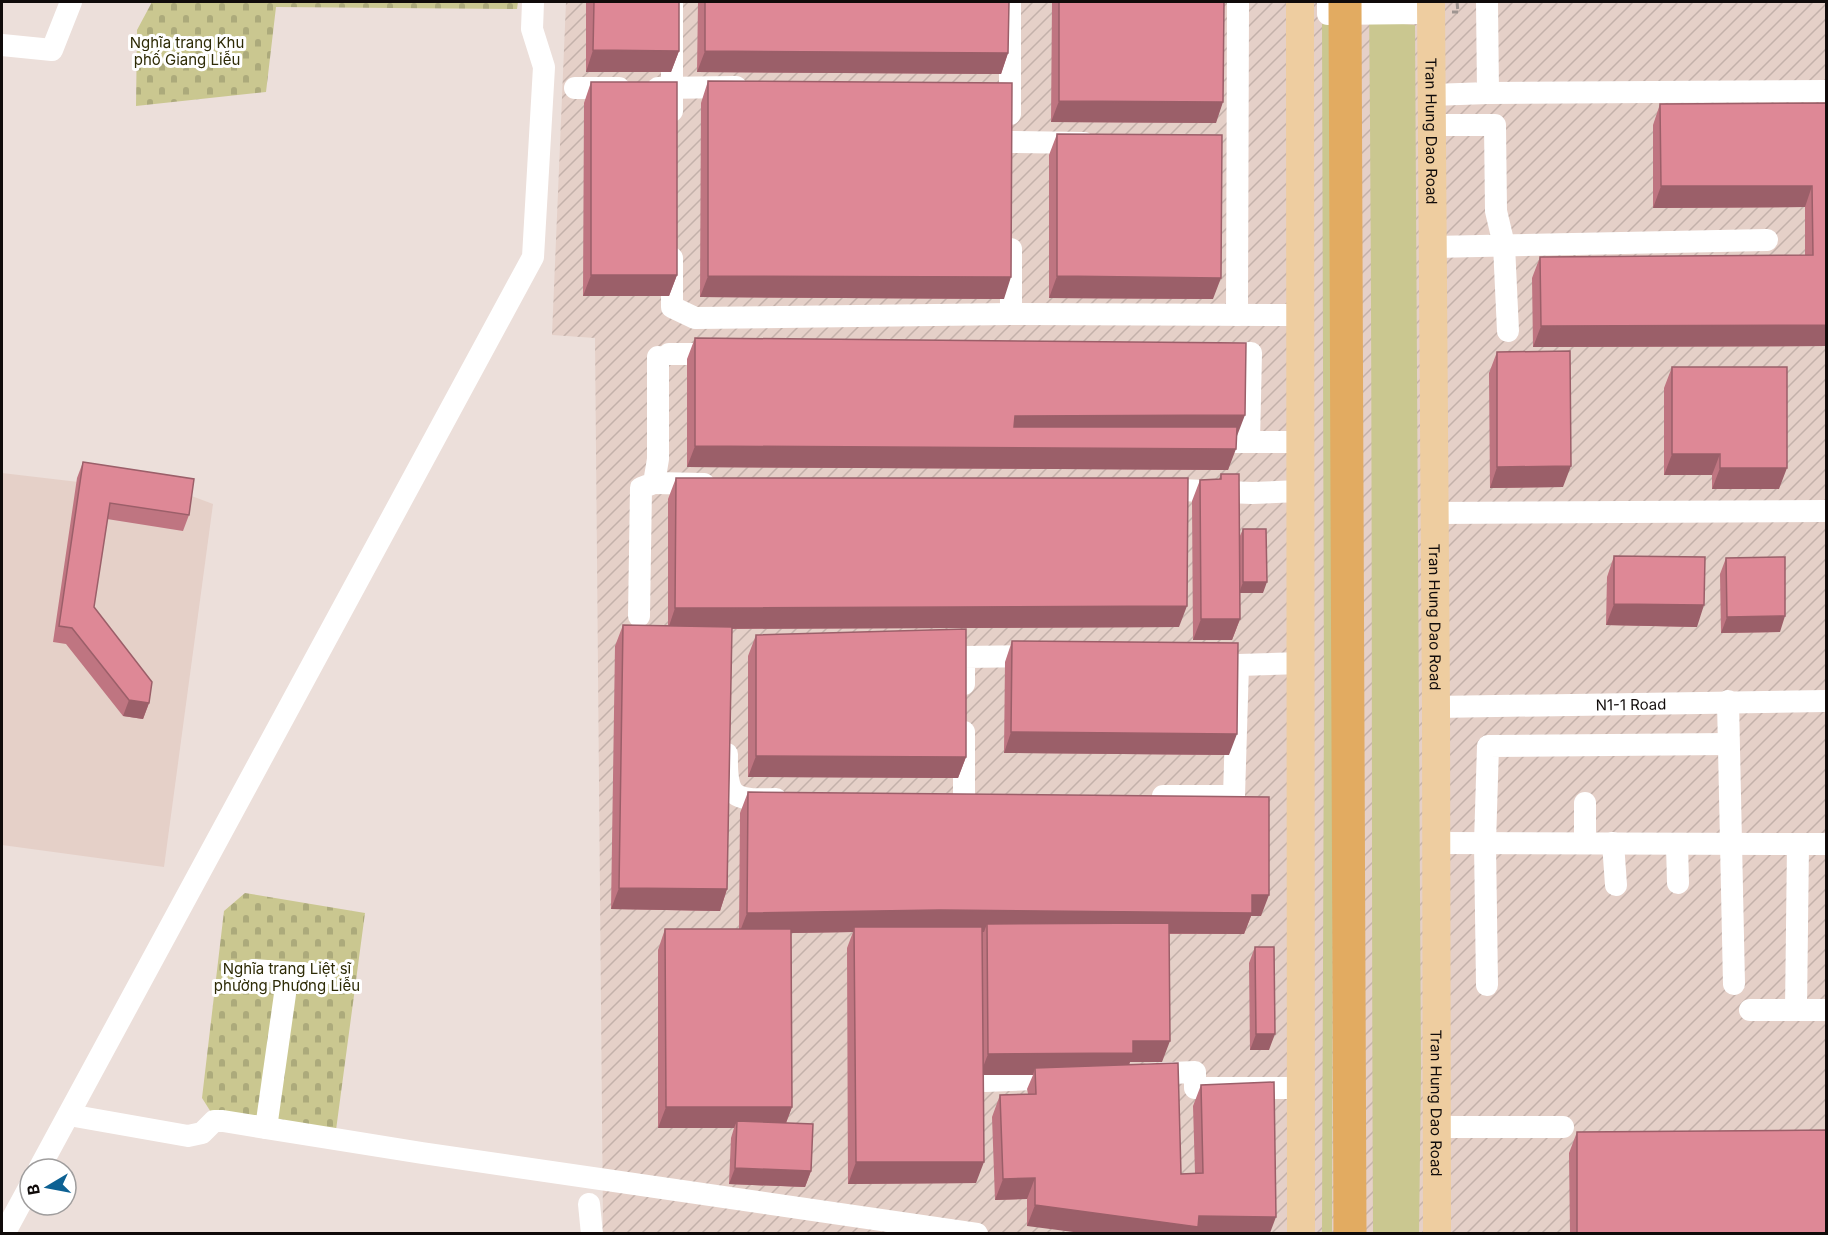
<svg xmlns="http://www.w3.org/2000/svg" width="1828" height="1235" viewBox="0 0 1828 1235" font-family="Inter,sans-serif">
<style>
.built{fill:#e5d0c8}
.industrial{fill:url(#industrial-furrows)}
.green{fill:#cac790}
.cemetery{fill:url(#cemetery-stones)}
.lines{fill:none;stroke-linecap:round;stroke-linejoin:round}
.path{stroke:#9f9591;stroke-width:3;stroke-dasharray:6 3;stroke-linecap:butt}
.minor{stroke:#fff;stroke-width:22}
.major{stroke:#eecda0;stroke-width:28}
.highway{stroke:#e2ab61;stroke-width:33}
.wall{fill:#bf7581}
.shaded-wall{fill:#9b5f69}
.building{fill:#de8896;stroke:#9b5f69;stroke-width:1.5}
.labels{text-anchor:middle;dominant-baseline:central;stroke-width:6;stroke-linejoin:round;paint-order:stroke}
.park-label{font-size:15px;fill:#2e2b06;stroke:#fff}
.street-label{font-size:15px;fill:#100b0a;stroke:#fff}
</style>
<defs>
<pattern id="industrial-furrows" width="10" height="10" patternUnits="userSpaceOnUse" patternTransform="scale(1.5)"><rect width="10" height="10" fill="#e5d0c8"/><path d="M-1 1l2-2M0 10L10 0M9 11l2-2" fill="none" stroke="#c3b1aa"/></pattern>
<pattern id="cemetery-stones" width="16" height="16" patternUnits="userSpaceOnUse" patternTransform="scale(1.5)"><rect width="16" height="16" fill="#cac790"/><path d="M2 7V4a2 2 0 0 1 4 0v3zM10 15v-3a2 2 0 0 1 4 0v3z" fill="#acaa7b"/></pattern>
</defs>
<rect width="100%" height="100%" fill="#ecdfda"/>
<!-- built -->
<path class="built" d="M2,473L189,495L213,504L164,867L2,845Z"/>
<!-- industrial -->
<path class="industrial" d="M566,2H1826V1233H600L603,1226L595,338L552,335Z"/>
<!-- green -->
<path class="green" d="M1369,2H1403V24L1415,25L1421,1069L1419,1234L1373,1233C1371,823 1373,412 1369,2Z
M1322,24L1335,25L1332,1233L1322,1234L1324,696Z"/>
<!-- cemetery -->
<path class="cemetery" d="M152,2H518L517,9L276,7L266,92L136,106L137,30Z
M245,893L365,913L334,1145L221,1128L202,1098L224,911Z"/>
<g class="lines">
<!-- path -->
<path class="path" d="M1452,12H1458L1457,2"/>
<!-- minor -->
<g class="minor">
<path d="M1010,2V114"/>
<path d="M1328,2V14L1420,13V2"/>
<path d="M1487,2L1488,93"/>
<path d="M2,45L52,50L71,2"/>
<path d="M575,88H619"/>
<path d="M658,88L736,87"/>
<path d="M1432,95L1488,93L1826,91"/>
<path d="M672,111V2"/>
<path d="M1432,125H1495L1496,211L1504,245L1508,331"/>
<path d="M1010,142L1084,143"/>
<path d="M1433,247L1767,240"/>
<path d="M1011,249V314"/>
<path d="M672,258V307L695,318L1011,314L1300,315"/>
<path d="M1237,315L1238,2"/>
<path d="M669,354H720"/>
<path d="M1215,354L1251,353L1249,442"/>
<path d="M1236,442H1300"/>
<path d="M654,483L704,484"/>
<path d="M1157,489L1252,493L1300,491"/>
<path d="M1434,513L1826,511"/>
<path d="M639,616L641,488L654,483L658,459V357"/>
<path d="M964,684V657L1036,656"/>
<path d="M1728,701L1734,984"/>
<path id="s1" d="M1436,707L1826,701"/>
<path d="M964,732V796"/>
<path d="M727,754C726,800 734,800 776,799"/>
<path d="M1163,796H1234L1238,665L1300,663"/>
<path d="M1585,803V843"/>
<path d="M1435,843L1826,844"/>
<path d="M1613,843L1616,885"/>
<path d="M1677,844L1678,883"/>
<path d="M253,970L323,975"/>
<path d="M1487,985L1485,843L1488,746L1728,744"/>
<path d="M1750,1010H1826"/>
<path d="M1796,1010L1798,844"/>
<path d="M1149,1074L1195,1072V1088H1300"/>
<path d="M985,1081L1062,1078"/>
<path d="M69,1115L188,1136L202,1133L214,1121H223L422,1153L977,1234"/>
<path d="M1437,1127H1563"/>
<path d="M266,1128L288,973"/>
<path d="M39,1169L533,257L544,67L532,29L533,2"/>
<path d="M589,1204L592,1234"/>
<path d="M4,1234L30,1186"/>
</g>
<!-- major -->
<g class="major">
<path d="M1300,2L1301,1234"/>
<path id="s2" d="M1431,2L1436,707L1437,1234"/>
</g>
<!-- highway -->
<path class="highway" d="M1345,2L1350,1234"/>
</g>
<!-- wall -->
<path class="wall" d="M586,2H679V51L671,72H586Z
M698,2H1009L1008,53L1001,74L697,72Z
M1052,2H1224L1216,123L1051,122Z
M708,81L1004,299L700,297L701,103Z
M591,82L677,275L669,296H583L584,103Z
M1827,103V346L1533,347L1532,278L1540,257L1805,255V207L1653,208V125L1660,104Z
M1057,134L1213,299L1049,298V155Z
M695,338L1237,436L1228,470L687,467V359Z
M1497,352L1563,487L1490,488L1489,373Z
M1672,367L1779,489H1712V475H1664V388Z
M83,462L189,515L183,531L107,519L94,607L149,703L143,719L123,716L66,644L53,642L77,478Z
M1221,474L1239,538L1243,529L1263,593H1240V619L1232,640H1193L1192,501L1200,480L1219,479Z
M676,478L1179,627L732,629L727,889L720,911L611,909L615,646L623,625L668,626V499Z
M1614,556L1697,627L1606,625L1607,577Z
M1726,558L1780,632L1721,633L1720,574Z
M756,635L966,757L958,778L748,777V656Z
M1012,641L1229,755L1004,753L1005,662Z
M748,792L1261,916H1251L1244,934H1169L1162,1062H1130L1129,1065L1181,1174L1195,1173L1193,1106L1201,1085L1276,1217L1027,1226V1199L995,1200L992,1117L1000,1095L1028,1094L1027,1089L1033,1075H983L976,1183L848,1184L847,948L853,932L791,933L792,1107L786,1123L811,1171L805,1187L729,1184L731,1138L734,1128H658V950L665,929H739L740,813Z
M1255,947L1269,1050H1250L1249,963Z
M1577,1132L1827,1233H1570L1569,1153Z"/>
<!-- shaded-wall -->
<path class="shaded-wall" d="M593,50L679,51L671,72H586Z
M705,51L1008,53L1001,74L697,72Z
M1059,101L1223,102L1216,123L1051,122Z
M1661,186H1812L1805,207L1653,208Z
M591,275H677L669,296H583Z
M708,276L1011,277L1004,299L700,297Z
M1057,276L1221,278L1213,299L1049,298Z
M1827,325V346L1533,347L1541,326Z
M1245,415L1237,436L1007,438L1015,416Z
M695,446L1236,449L1228,470L687,467Z
M1672,454H1720L1712,475H1664Z
M1571,466L1563,487L1490,488L1497,467Z
M1720,468H1787L1779,489H1712Z
M1243,582H1267L1263,593H1239Z
M1614,604L1704,605L1697,627L1606,625Z
M1187,606L1179,627L668,629L675,608Z
M1785,616L1780,632L1721,633L1727,617Z
M1201,619H1240L1232,640H1193Z
M129,700L149,703L143,719L123,716Z
M1011,732L1237,734L1229,755L1004,753Z
M756,756L966,757L958,778L748,777Z
M619,888L727,889L720,911L611,909Z
M1252,895H1269L1261,916H1251L1244,934L987,932V924L984,932L933,931L854,927L853,932L739,934L747,913Z
M1256,1034H1275L1269,1050H1250Z
M1133,1041H1170L1162,1062H1130L1125,1074L1035,1068L1033,1075H980L988,1054Z
M666,1107H792L784,1128L737,1121L734,1128H658Z
M856,1162H984L976,1183L848,1184Z
M735,1168L811,1171L805,1187L729,1184Z
M1035,1178L1027,1199L995,1200L1003,1179Z
M1035,1205L1199,1216L1276,1217L1270,1233H1081L1027,1226Z"/>
<!-- building -->
<path class="building" d="M594,2H679V51L593,50Z
M705,2H1009L1008,53L705,51Z
M1059,2H1224L1223,102L1059,101Z
M708,81L1012,83L1011,277L708,276Z
M591,82H677V275H591Z
M1827,103V325L1541,326L1540,257L1813,255L1812,186H1661L1660,104Z
M1057,134L1222,135L1221,278L1057,276Z
M695,338L1246,343L1245,415L1015,416L1014,427H1237L1236,449L695,446Z
M1570,351L1571,466L1497,467V352Z
M1672,367H1787V468H1720V454H1672Z
M83,462L194,479L189,515L110,503L94,607L152,682L149,703L129,700L72,628L59,626Z
M1221,474H1239L1240,619H1201L1200,480L1221,479Z
M676,478H1188L1187,606L675,608Z
M1243,529H1266L1267,582H1243Z
M1614,556L1705,557L1704,605L1614,604Z
M1785,557V616L1727,617L1726,558Z
M623,625L732,627L727,889L619,888Z
M966,629V757L756,756V635Z
M1012,641L1238,643L1237,734L1011,732Z
M748,792L1269,797V895H1252V913L940,910L747,913Z
M1169,923L1170,1041H1133V1053L988,1054L987,924Z
M854,927H982L984,1162H856Z
M665,929H791L792,1107H666Z
M1255,947H1274L1275,1034H1256Z
M1178,1063L1181,1174L1203,1173L1201,1085L1274,1082L1276,1217L1199,1216L1198,1227L1035,1205V1178L1003,1179L1000,1095L1036,1094L1035,1068Z
M737,1121L813,1124L811,1171L735,1168Z
M1827,1130V1233H1577V1132Z"/>
<g class="labels">
<!-- park labels -->
<g class="park-label">
<text x="187" y="42">Nghĩa trang Khu<tspan x="187" dy="17">phố Giang Liễu</tspan></text>
<text x="287" y="968">Nghĩa trang Liệt sĩ<tspan x="287" dy="17">phường Phương Liễu</tspan></text>
</g>
<!-- street labels -->
<g class="street-label">
<text stroke="none"><textPath href="#s2" startOffset="129">Tran Hung Dao Road</textPath></text>
<text stroke="none"><textPath href="#s2" startOffset="615">Tran Hung Dao Road</textPath></text>
<text stroke="none"><textPath href="#s1" startOffset="195">N1-1 Road</textPath></text>
<text stroke="none"><textPath href="#s2" startOffset="1101">Tran Hung Dao Road</textPath></text>
</g>
</g>
<!-- border -->
<rect width="1828" height="1235" fill="none" stroke="#100b0a" stroke-width="6"/>
<!-- north arrow -->
<g transform="translate(48 1187) rotate(260)"><circle r="28" fill="#ffffff" stroke="#9f9d9d" stroke-width="1.5"/>
<path d="M0-4.5L10 22L0 15L-10 22Z" fill="#0d6193"/>
<text y="-9" font-size="16" font-weight="bold" text-anchor="middle" fill="#100b0a">B</text>
</g>
</svg>
